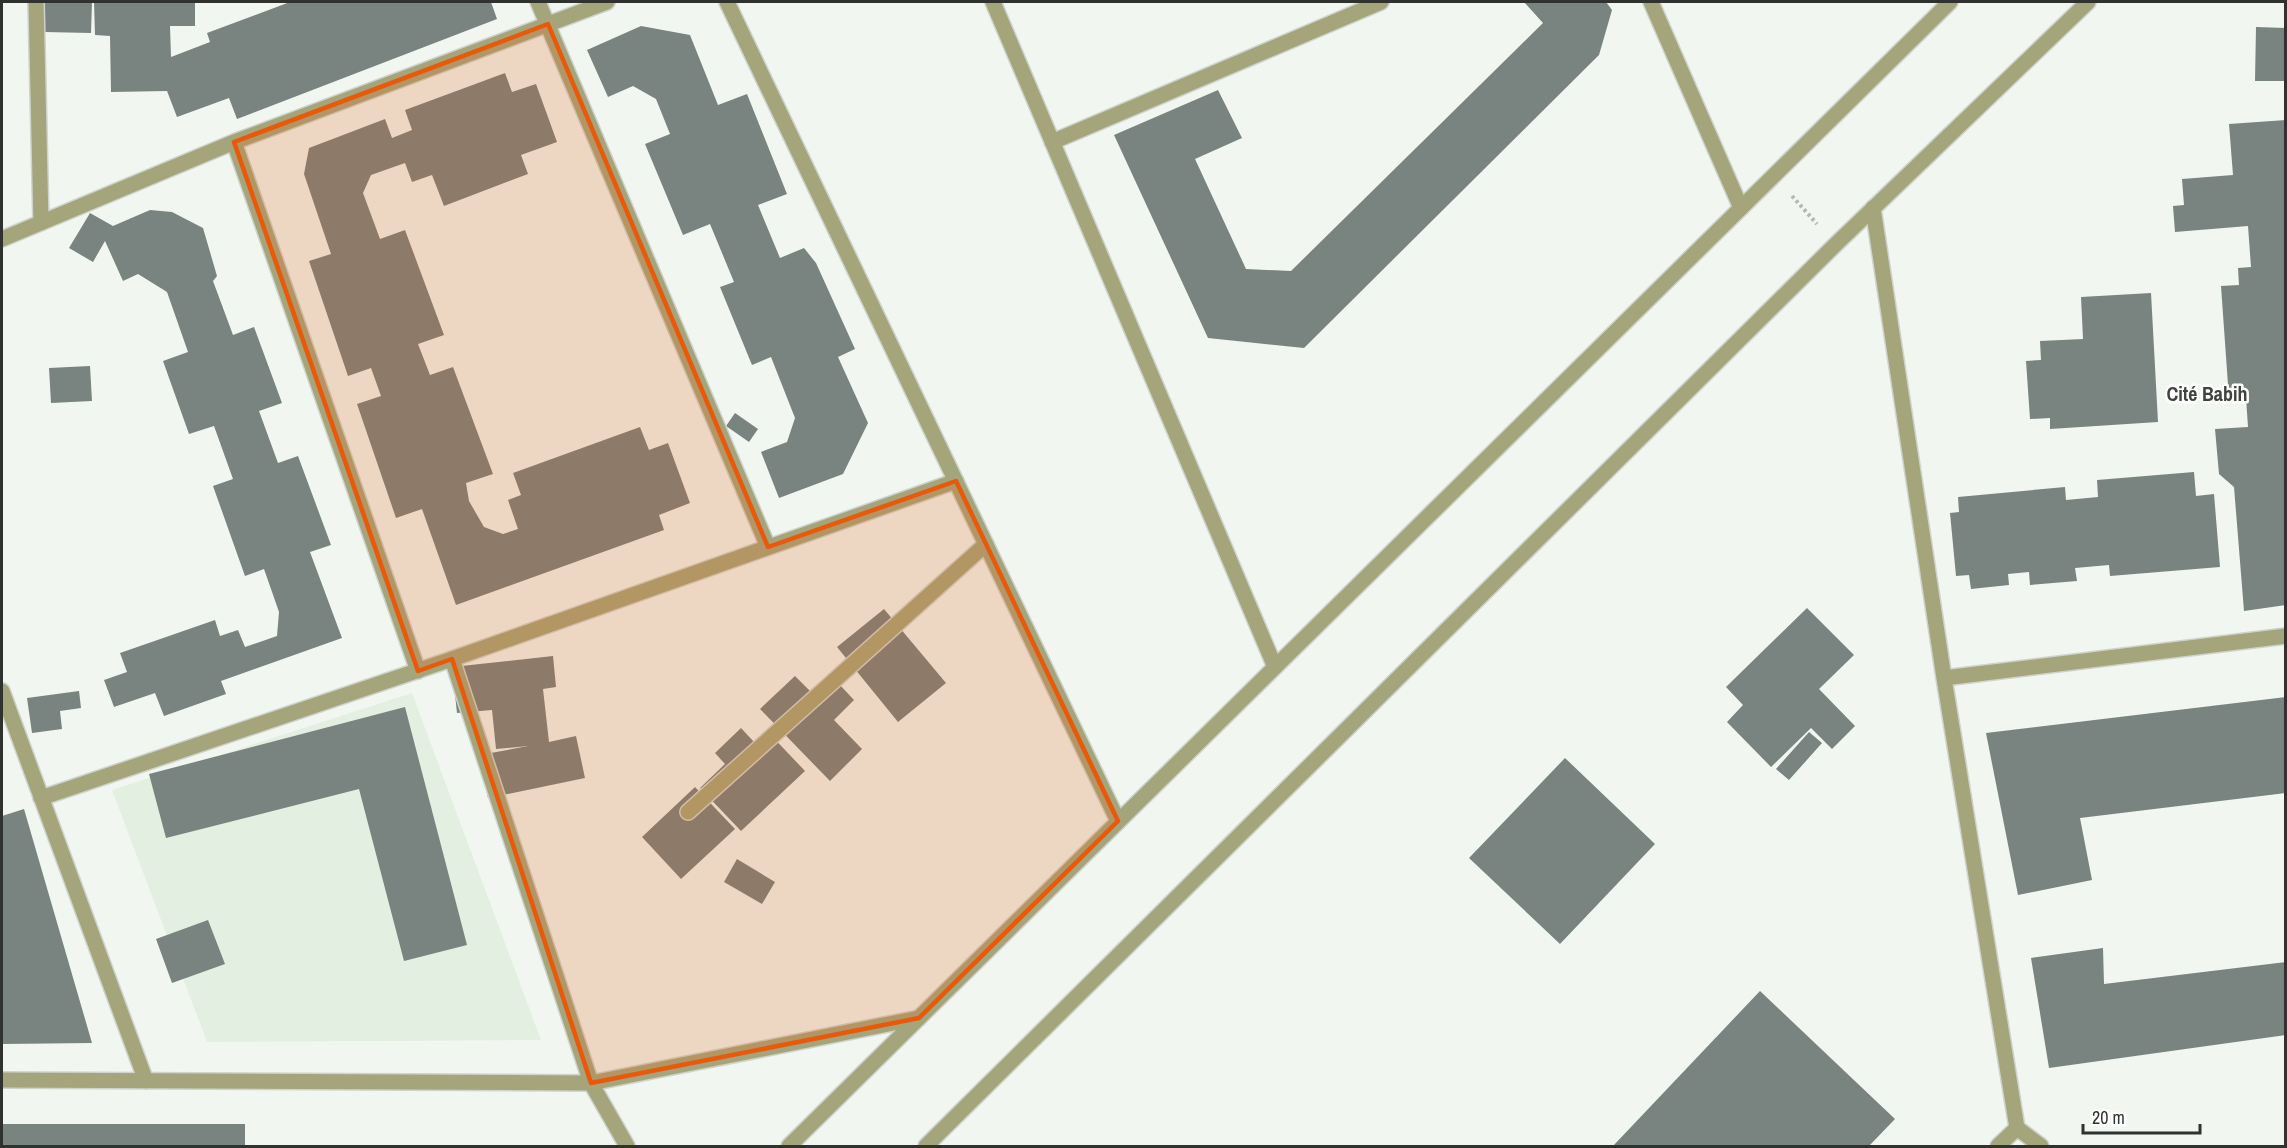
<svg xmlns="http://www.w3.org/2000/svg" width="2287" height="1148" viewBox="0 0 2287 1148" font-family="'Archivo Narrow',sans-serif">
<style>
.built{fill:#e3efe1}
.building{fill:#798380}
.lines{fill:none;stroke-linecap:round;stroke-linejoin:round}
.minor-casing{stroke:#ced4cd;stroke-width:18}
.tertiary-casing{stroke:#ced4cd;stroke-width:18}
.path{stroke:#b3b8b2;stroke-width:4;stroke-dasharray:3 3;stroke-linecap:butt}
.minor{stroke:#a5a57b;stroke-width:15}
.tertiary{stroke:#a5a57b;stroke-width:15}
.marked{fill:#e8590c;fill-opacity:0.2;stroke:#e8590c;stroke-width:4.5;stroke-linejoin:round}
.labels{text-anchor:middle;dominant-baseline:central;stroke-width:5;stroke-linejoin:round;paint-order:stroke}
.neighbourhood-label{font-size:20px;font-weight:bold;fill:#3e433d;stroke:#fff}
</style>
<rect width="100%" height="100%" fill="#f1f7f0"/>
<!-- built -->
<path class="built" d="M412,693L541,1040L207,1042L112,790Z"/>
<!-- building -->
<path class="building" d="M45,2H92L91,33L44,32Z
M94,2H195V26H170L171,57L210,42L207,33L290,2H491L497,19L237,119L229,98L177,117L167,91L111,92L110,36L95,35Z
M1524,2H1606L1612,10L1599,55L1304,348L1208,338L1114,135L1218,90L1242,138L1195,159L1246,269L1291,271L1543,23Z
M641,26L690,35L718,105L747,94L787,194L758,205L780,258L804,248L816,263L855,349L838,357L868,423L843,474L779,498L761,452L787,442L795,418L771,357L752,365L720,287L734,282L710,224L683,235L645,144L670,134L656,99L633,86L608,97L587,50Z
M2256,27L2286,28V81H2255Z
M505,73L512,92L536,84L557,142L521,155L528,174L444,206L432,175L412,182L405,163L371,175L363,193L380,239L405,230L444,335L418,344L430,375L453,367L493,474L466,483L469,501L484,527L503,534L518,529L508,500L521,495L513,473L640,427L649,450L668,443L690,503L659,515L664,530L456,605L422,509L396,518L357,404L381,396L371,368L348,376L309,261L331,254L304,174L309,148L385,119L392,138L412,130L405,110Z
M2286,120V605L2244,611L2234,487L2219,474L2215,429L2248,427L2246,398L2229,399L2221,286L2239,285L2238,268L2251,267L2248,226L2175,232L2173,206L2184,205L2182,179L2233,175L2229,124Z
M150,210L172,212L203,228L217,276L213,281L233,335L254,327L282,403L259,411L278,463L298,456L331,545L310,552L342,638L221,681L226,694L164,716L155,693L114,707L104,680L127,672L120,653L215,620L220,636L238,630L245,647L277,636L279,612L264,569L245,576L213,486L233,479L214,426L189,434L163,361L188,352L167,292L138,274L123,281L105,241L93,262L69,248L90,213L113,226Z
M2151,293L2158,422L2050,429V418L2030,419L2026,361L2041,360L2040,341L2083,339L2081,297Z
M90,366L92,401L51,403L49,368Z
M735,413L758,429L749,442L726,426Z
M2194,472L2196,496L2214,494L2220,567L2110,576L2109,565L2075,568L2077,581L2030,585L2029,572L2008,574L2009,585L1971,589L1969,575L1956,576L1950,513L1959,512L1958,497L2065,487L2066,500L2098,497L2097,480Z
M1807,608L1854,655L1819,689L1855,726L1832,749L1811,728L1771,767L1727,722L1743,705L1726,687Z
M884,609L946,683L898,722L837,647Z
M553,656L556,687L543,689L549,742L576,736L585,778L488,798L480,755L528,746L496,749L492,710L457,713L452,667Z
M795,676L820,701L839,684L854,700L834,720L862,749L830,781L760,709Z
M79,691L81,708L60,711L62,729L32,733L27,698Z
M2286,697V793L2080,818L2092,880L2018,895L1986,733Z
M405,707L467,945L404,961L359,789L166,838L149,774Z
M741,728L754,742L767,731L805,771L741,831L700,788L725,764L715,753Z
M1809,732L1822,743L1789,780L1776,769Z
M1565,758L1655,844L1560,944L1469,858Z
M695,787L735,829L681,879L642,837Z
M24,809L92,1043L2,1044V816Z
M737,859L775,882L762,904L724,882Z
M208,920L225,964L172,983L156,939Z
M2103,948L2104,984L2286,962V1035L2049,1068L2031,958Z
M1760,991L1895,1119L1869,1146H1613Z
M2,1124H245V1146H2Z"/>
<g class="lines">
<defs>
<path id="minor" d="M36,2L41,223
M538,2L768,547
M727,2L1118,821
M993,2L1275,667
M1651,2L1741,208
M234,142L418,671
M1052,142L1381,2
M1873,208L1944,678L2017,1128L1998,1146
M2,239L234,142L607,2
M452,659L591,1083L627,1146
M1944,678L2286,636
M2,691L146,1081
M41,798L452,659L956,481
M688,812L986,544
M2,1080L591,1083L919,1018
M2017,1128L2041,1146"/>
<path id="tertiary" d="M789,1146L1950,2
M926,1146L1835,245L2088,2"/>
</defs>
<!-- minor casing -->
<use href="#minor" class="minor-casing"/>
<!-- tertiary casing -->
<use href="#tertiary" class="tertiary-casing"/>
<!-- path -->
<path class="path" d="M1792,196L1817,224"/>
<!-- minor -->
<use href="#minor" class="minor"/>
<!-- tertiary -->
<use href="#tertiary" class="tertiary"/>
</g>
<!-- marked area -->
<path class="marked" d="M548,24L768,547L956,481L1118,821L919,1018L591,1083L452,659L418,671L234,142Z"/>
<g class="labels">
<!-- neighbourhood labels -->
<g class="neighbourhood-label">
<text x="2207" y="393">Cité Babih</text>
</g>
</g>
<!-- border -->
<rect width="2287" height="1148" fill="none" stroke="#30322f" stroke-width="6"/>
<!-- scale -->
<path d="M2083 1124v9h117v-9" fill="none" stroke="#30322f" stroke-width="3"/>
<text x="2092" y="1124" font-size="18" fill="#30322f" stroke="#ffffff" stroke-width="4.5" paint-order="stroke">20 m</text>
</svg>
